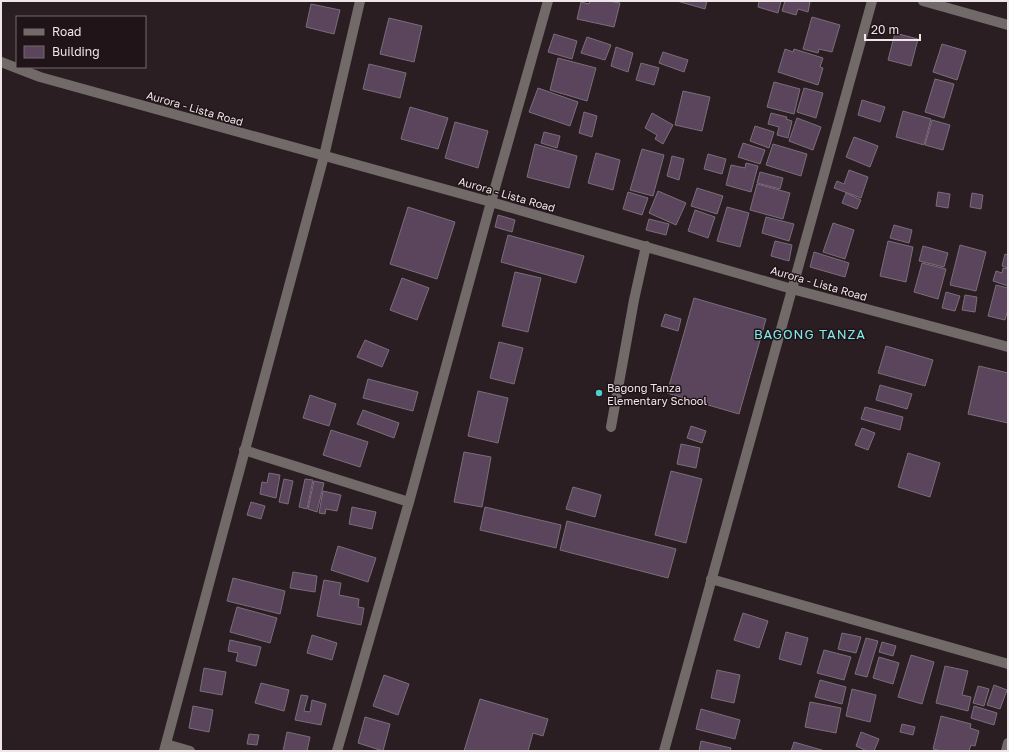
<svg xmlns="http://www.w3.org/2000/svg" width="1009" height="752" viewBox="0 0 1009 752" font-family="'Golos Text',sans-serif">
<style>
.building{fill:#5a455c;stroke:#796e7a}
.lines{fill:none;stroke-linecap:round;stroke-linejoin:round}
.minor{stroke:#726a69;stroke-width:10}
.poi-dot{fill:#52cdce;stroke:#211419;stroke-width:1.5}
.labels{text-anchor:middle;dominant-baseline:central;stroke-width:3;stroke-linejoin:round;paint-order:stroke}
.street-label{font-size:11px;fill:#efe6e9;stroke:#211419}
.poi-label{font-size:11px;fill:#efe6e9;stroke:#211419;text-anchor:start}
.quarter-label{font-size:13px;letter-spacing:1px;fill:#7de9ea;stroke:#211419}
</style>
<rect width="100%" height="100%" fill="#2b1e22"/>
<!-- building -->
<path class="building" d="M590,1H609L620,3L614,27L577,19L581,2L589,4Z
M677,1H707L705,9Z
M759,1H781L778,13L758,7Z
M785,1H806L810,2L808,12L798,9L796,15L782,11Z
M311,4L340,10L334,34L306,27Z
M812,17L840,25L832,52L819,49L818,53L803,49Z
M389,18L422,26L414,62L380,54Z
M895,33L918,39L911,66L888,60Z
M554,34L577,41L572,59L548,52Z
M587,37L611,45L605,60L581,53Z
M942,44L966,51L957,80L933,72Z
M616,47L633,53L628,72L611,66Z
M785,49L793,52L794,49L823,58L820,67L823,68L818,85L778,72Z
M663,52L688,60L684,72L659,63Z
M558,58L596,68L587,101L550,90Z
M641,63L659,68L654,85L636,80Z
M369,64L406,73L400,98L363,89Z
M935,79L954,84L944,118L925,112Z
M774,82L800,89L794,114L767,107Z
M538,88L578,102L570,126L529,112Z
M804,88L823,93L816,118L797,112Z
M683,91L710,97L702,131L675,125Z
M862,100L885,107L880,122L858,115Z
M410,107L448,118L438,149L401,139Z
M903,111L931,119L924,145L896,137Z
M584,112L597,116L592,137L579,133Z
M652,113L673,125L663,144L655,139L657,135L645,128Z
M771,113L787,117L786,119L792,121L788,138L777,135L779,127L768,124Z
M797,118L821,127L813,150L789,141Z
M932,120L950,125L943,150L925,145Z
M455,122L488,131L478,168L445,158Z
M755,126L774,132L769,148L750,141Z
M544,132L560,136L557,148L541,143Z
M854,137L878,146L870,167L846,157Z
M743,143L765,150L760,164L738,157Z
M535,144L577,156L569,188L527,177Z
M773,144L807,154L801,176L766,165Z
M642,149L664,155L653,196L630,190Z
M596,153L620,160L613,190L588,183Z
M708,154L726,159L722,174L704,169Z
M672,156L684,159L679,180L667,176Z
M746,163L758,166L751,192L726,185L731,165L745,168Z
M849,170L868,177L861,198L834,188L837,181L844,184Z
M760,172L783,178L780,189L757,183Z
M757,184L790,193L783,219L750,210Z
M697,188L723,196L717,214L691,206Z
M658,191L686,203L676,225L649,213Z
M628,192L648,198L642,215L623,209Z
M938,192L950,194L948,208L936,206Z
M846,193L861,200L857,209L842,203Z
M972,193L983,195L981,209L970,207Z
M408,207L455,222L437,279L390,264Z
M727,207L749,213L740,247L717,241Z
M695,210L715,217L708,238L688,231Z
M498,215L515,220L512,232L495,227Z
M766,217L794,224L789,241L762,233Z
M649,219L669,224L666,235L646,230Z
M833,223L854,230L845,259L823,252Z
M894,225L912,230L909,243L890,238Z
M508,235L584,256L576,283L501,262Z
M775,241L792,245L789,261L771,256Z
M888,241L913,247L906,282L880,276Z
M960,245L986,252L976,291L950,285Z
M923,246L948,253L944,267L919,261Z
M814,252L849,263L845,277L810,267Z
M1005,254L1008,255V268L1002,266Z
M922,263L946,269L938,299L914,292Z
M1003,268L1008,269V286L993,281L996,271L1002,273Z
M515,272L541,278L528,332L502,326Z
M402,278L429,288L417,320L390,310Z
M996,285L1008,288V309L1005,320L988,316Z
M946,292L960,296L955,311L942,308Z
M965,295L977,297L975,312L962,310Z
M694,298L766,319L739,414L667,393Z
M665,314L681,319L678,331L661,326Z
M365,340L389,350L382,367L357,357Z
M499,342L523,348L514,384L490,378Z
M886,346L933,360L925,386L878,373Z
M979,366L1008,373V423L968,414Z
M368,379L418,392L413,411L363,398Z
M880,385L912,394L907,409L876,400Z
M478,391L508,398L498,443L468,436Z
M310,395L336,404L329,426L303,418Z
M865,407L903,417L900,430L861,419Z
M363,410L399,423L394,438L357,424Z
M691,426L706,431L702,443L687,438Z
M862,428L875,433L868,450L855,445Z
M331,430L368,442L360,467L323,455Z
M681,444L700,448L696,468L677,464Z
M464,452L491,457L482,507L454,502Z
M908,453L940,463L930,497L898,487Z
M671,471L702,479L686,543L655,535Z
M269,473L280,475L276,498L260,494L262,482L267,483Z
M284,479L293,481L288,504L279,502Z
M305,479L313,480L307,509L299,507Z
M314,481L324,483L317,512L308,509Z
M573,487L601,495L595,517L566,509Z
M323,491L341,495L337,511L326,509L325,514L319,513Z
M251,502L265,506L261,519L247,515Z
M352,507L376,512L372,529L349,524Z
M485,507L561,525L556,548L480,530Z
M567,521L676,549L668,578L560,550Z
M338,546L376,558L368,582L331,570Z
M293,572L317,576L315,592L290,588Z
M233,578L285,591L280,614L227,601Z
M324,580L341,583L339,595L359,599L358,607L364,608L361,625L317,616Z
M237,607L277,618L270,643L230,632Z
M743,613L768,621L759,648L734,640Z
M786,632L808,638L801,665L779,659Z
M842,633L861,637L856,653L838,649Z
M312,635L337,643L332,660L307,653Z
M866,638L878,641L867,677L855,674Z
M230,640L261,647L256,666L236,661L238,653L228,651Z
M882,642L896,646L893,656L879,652Z
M824,650L851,657L844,680L817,673Z
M911,655L934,662L922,704L898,697Z
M879,657L899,663L893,684L873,678Z
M945,666L968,671L962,695L971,697L968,711L936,703Z
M204,668L226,672L222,695L200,691Z
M717,670L740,675L734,703L711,698Z
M384,675L409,684L398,715L373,706Z
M820,680L846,687L842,704L815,697Z
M261,683L289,690L284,711L255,703Z
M994,685L1007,690L1000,709L987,705Z
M978,686L989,689L984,706L973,703Z
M852,689L876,695L870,722L846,716Z
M301,695L308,696L304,711L310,712L312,700L326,704L321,725L295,720Z
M480,699L548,719L543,736L533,733L528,751H464Z
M810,702L841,708L836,733L805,727Z
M193,706L213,710L209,732L189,728Z
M974,706L997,713L994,725L971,718Z
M701,709L740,720L735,739L696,729Z
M941,716L971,724L970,728L979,731L975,746L971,745L969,751H942L933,749Z
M365,717L390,724L383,751L358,743Z
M902,724L915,727L913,735L900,732Z
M287,732L310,737L307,751H283Z
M861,732L879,739L874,751H867L856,746Z
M249,734L259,735L257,745L247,744Z
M701,741L731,748L730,751H699Z
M794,742L825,751H791Z"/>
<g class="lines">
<!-- minor -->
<path class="minor" d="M923,1L1008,25
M1,62L40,77L491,202L792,289L1008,347
M611,427L634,300L646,246
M244,450L409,502
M711,579L1008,664
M166,744L190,751
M164,751L324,156L360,1
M337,751L409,502L491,202L548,1
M664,751L872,1
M1006,751L1008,743"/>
</g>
<!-- markers -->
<circle class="poi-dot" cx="599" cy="393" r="4"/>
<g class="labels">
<!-- street labels -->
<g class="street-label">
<text transform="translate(195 108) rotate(16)">Aurora - Lista Road</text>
<text transform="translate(507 194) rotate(16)">Aurora - Lista Road</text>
<text transform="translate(819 283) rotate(16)">Aurora - Lista Road</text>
</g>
<!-- poi labels -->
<g class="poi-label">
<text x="607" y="387">Bagong Tanza<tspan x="607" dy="13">Elementary School</tspan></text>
</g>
<!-- quarter labels -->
<g class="quarter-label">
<text x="810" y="334">BAGONG TANZA</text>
</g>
</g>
<!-- border -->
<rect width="1009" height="752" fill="none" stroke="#efe6e9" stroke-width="4"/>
<!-- legend -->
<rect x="16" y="16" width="130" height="52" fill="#211419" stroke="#73686c"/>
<rect x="24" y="29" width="20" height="6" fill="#726a69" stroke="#73686c"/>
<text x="52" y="36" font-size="12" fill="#efe6e9">Road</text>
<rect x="24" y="46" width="20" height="12" fill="#5a455c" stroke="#73686c"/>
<text x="52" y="56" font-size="12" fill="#efe6e9">Building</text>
<!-- scale -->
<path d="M865 34v6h55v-6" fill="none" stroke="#efe6e9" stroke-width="2"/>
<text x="871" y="34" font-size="12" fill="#efe6e9" stroke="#211419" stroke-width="3" paint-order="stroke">20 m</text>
</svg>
